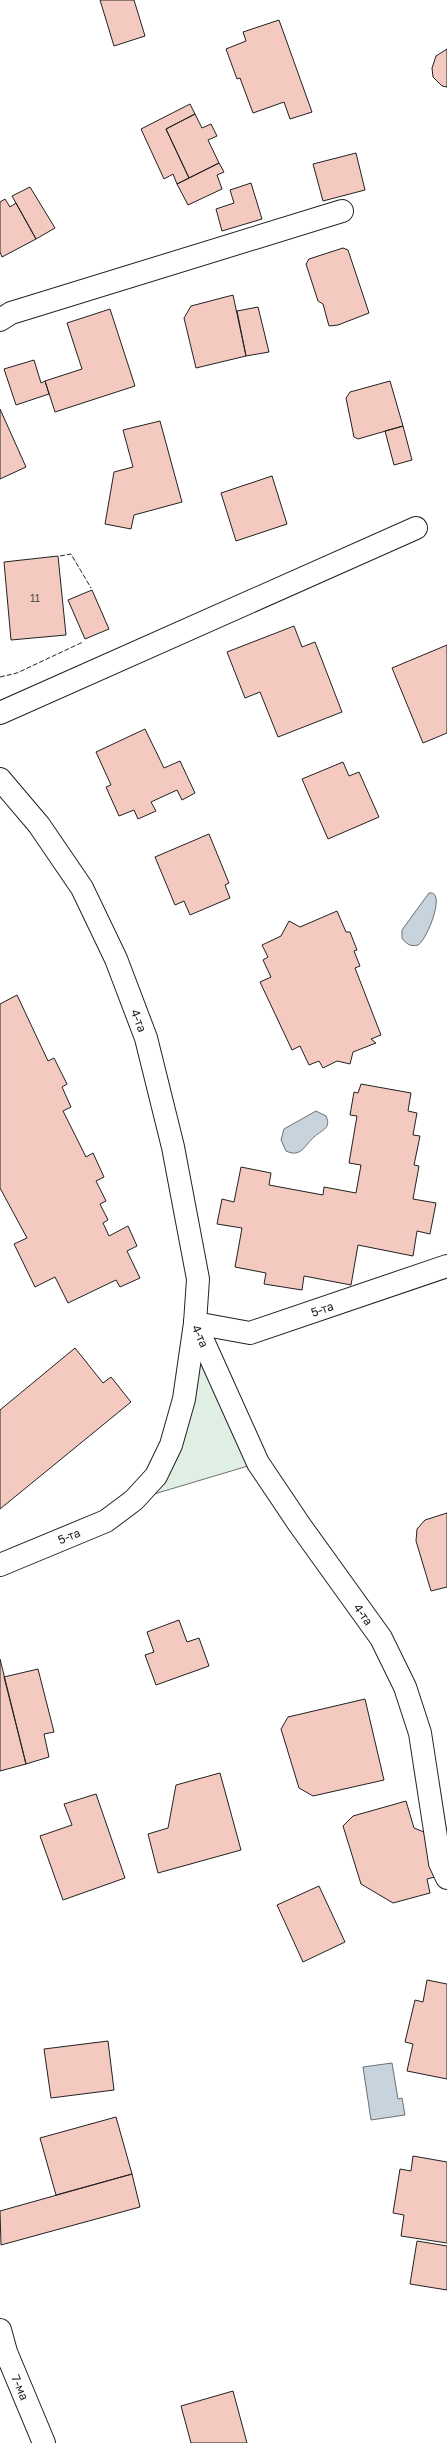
<svg xmlns="http://www.w3.org/2000/svg" width="447" height="2443" viewBox="0 0 447 2443" font-family="'Golos Text',sans-serif">
<style>
.green{fill:#e0efe3;stroke:#6f6f6f}
.water{fill:#c7d3dd;stroke:#6f6f6f}
.building{fill:#f3c9c0;stroke:#222}
.lines{fill:none;stroke-linecap:round;stroke-linejoin:round}
.minor-casing{stroke:#222;stroke-width:24}
.minor{stroke:#fff;stroke-width:22}
.fence{stroke:#222;stroke-width:1;stroke-dasharray:5 2;stroke-linecap:butt}
.labels{text-anchor:middle;dominant-baseline:central;stroke-width:3;stroke-linejoin:round;paint-order:stroke}
.number-label{font-size:10px;fill:#564c4a}
.street-label{font-size:12px;fill:#222;stroke:#fff}
</style>
<rect width="100%" height="100%" fill="#fff"/>
<!-- green -->
<path class="green" d="M195,1323L258,1463L134,1500L156,1476Z"/>
<!-- water -->
<path class="water" d="M429,893C447,890 427,940 418,945C411,947 406,944 402,938V930Z
M316,1111L326,1116C332,1129 321,1130 314,1137C304,1146 301,1158 286,1151L281,1140L284,1129Z
M392,2063L398,2099L402,2098L405,2115L371,2120L363,2067Z"/>
<!-- building -->
<path class="building" d="M100,0H134L145,36L114,46Z
M279,20L312,112L290,119L284,102L253,113L240,78L237,79L226,49L246,41L243,32Z
M447,49V87L442,86L433,77L432,68L436,56Z
M190,104L195,114L166,129L189,178L177,184L173,174L164,179L141,129Z
M195,114L202,128L211,124L217,136L208,140L219,163L189,178L166,129Z
M356,153L365,190L323,201L313,164Z
M219,163L224,172L217,175L222,189L188,205L177,184Z
M251,183L262,219L222,231L216,209L234,203L230,190Z
M30,187L55,228L36,239L12,196Z
M5,199L10,207L16,203L36,239L2,257L0,252V202Z
M343,248L348,250L369,313L338,325L329,326L323,304L318,301L306,264L309,259Z
M233,295L246,356L196,368L184,318L191,306Z
M258,307L269,352L246,356L237,311Z
M110,309L135,386L55,412L45,381L82,369L67,323Z
M34,360L41,383L45,381L49,394L16,405L4,369Z
M390,381L403,426L358,439L354,437L346,398L350,392Z
M0,409L26,467L0,479Z
M160,421L182,502L134,515L131,529L105,524L114,472L133,467L123,430Z
M403,426L412,460L394,465L385,431Z
M272,476L287,524L236,541L221,493Z
M58,556L66,635L11,640L4,562Z
M92,590L109,629L85,639L68,600Z
M294,626L302,647L315,642L342,712L278,737L260,692L245,698L227,652Z
M447,645V733L423,743L392,668Z
M145,729L164,768L180,761L195,793L182,800L177,790L151,802L156,811L138,819L134,810L119,816L106,787L111,785L96,752Z
M343,762L349,776L359,772L379,817L328,839L302,779Z
M209,834L229,883L225,885L230,898L190,915L184,901L175,905L155,857Z
M337,911L346,932H350L357,950L354,951L360,966L355,968L381,1035L371,1039L376,1043L353,1052L350,1064L337,1061L323,1068L319,1061L309,1065L300,1046L292,1050L260,982L271,977L263,960L268,957L262,945L281,936L289,921L300,927Z
M17,995L48,1061L54,1058L67,1084L62,1087L71,1107L63,1111L86,1157L93,1153L104,1177L96,1181L106,1201L100,1204L108,1220L103,1223L109,1236L128,1226L137,1246L127,1251L140,1278L120,1287L116,1280L68,1303L55,1277L35,1287L14,1244L27,1238L0,1188V1004Z
M361,1084L411,1093L408,1111L417,1113L413,1135L420,1136L414,1165L419,1166L413,1199L436,1203L430,1234L417,1231L413,1256L358,1245L351,1285L304,1276L302,1290L264,1284L266,1273L235,1267L242,1228L217,1224L222,1199L234,1202L241,1167L271,1173L269,1185L323,1195L324,1187L356,1193L361,1165L349,1163L357,1116L350,1115L354,1092L358,1093Z
M75,1348L103,1383L111,1377L131,1402L0,1509V1410Z
M447,1513V1587L431,1591L416,1541L417,1529L425,1520Z
M179,1620L187,1642L199,1638L209,1666L156,1685L145,1655L154,1652L147,1632Z
M0,1659L26,1764L0,1771Z
M38,1669L54,1732L44,1734L49,1757L26,1764L4,1677Z
M365,1699L384,1780L313,1796L299,1788L281,1729L288,1717Z
M220,1773L241,1850L158,1873L148,1834L168,1828L176,1785Z
M96,1794L125,1878L63,1900L40,1836L72,1825L64,1804Z
M406,1801L414,1828L424,1832L435,1877L427,1879L430,1893L393,1903L361,1884L343,1826L353,1816Z
M319,1886L345,1942L303,1962L277,1905Z
M427,1980L447,1984V2079L407,2071L413,2044L405,2042L415,2000L423,2002Z
M108,2041L114,2090L51,2098L44,2049Z
M116,2117L132,2174L56,2195L40,2138Z
M413,2156L447,2162V2243L401,2236L404,2215L393,2213L400,2169L411,2171Z
M132,2174L140,2207L1,2245L0,2211Z
M417,2241L447,2246V2290L410,2284Z
M233,2391L247,2443H191L181,2406Z"/>
<g class="lines">
<defs>
<g id="minor">
<path d="M0,320L11,313L342,211"/>
<path d="M0,713L416,528"/>
<path id="s1" d="M0,779L39,825L82,888L116,959L146,1038L173,1147L198,1279L195,1323L184,1399L171,1445L156,1476L134,1500L106,1521L0,1565"/>
<path id="s2" d="M195,1323L258,1463L299,1524L381,1638L405,1687L420,1733L440,1863L447,1878"/>
<path id="s3" d="M195,1323L250,1333L447,1266"/>
<path id="s4" d="M0,2330L6,2352L44,2443"/>
</g>
</defs>
<!-- minor casing -->
<use href="#minor" class="minor-casing"/>
<!-- minor -->
<use href="#minor" class="minor"/>
<!-- fence -->
<path class="fence" d="M60,556L71,554L91,588
M0,677L17,673L83,642"/>
</g>
<g class="labels">
<!-- number labels -->
<g class="number-label">
<text x="35" y="598">11</text>
</g>
<!-- street labels -->
<g class="street-label">
<text stroke="none"><textPath href="#s1" startOffset="281">4-та</textPath></text>
<text stroke="none"><textPath href="#s3" startOffset="132">5-та</textPath></text>
<text stroke="none"><textPath href="#s2" startOffset="14">4-та</textPath></text>
<text transform="translate(69 1536) rotate(-22)">5-та</text>
<text stroke="none"><textPath href="#s2" startOffset="338">4-та</textPath></text>
<text stroke="none"><textPath href="#s4" startOffset="61">7-ма</textPath></text>
</g>
</g>
</svg>
